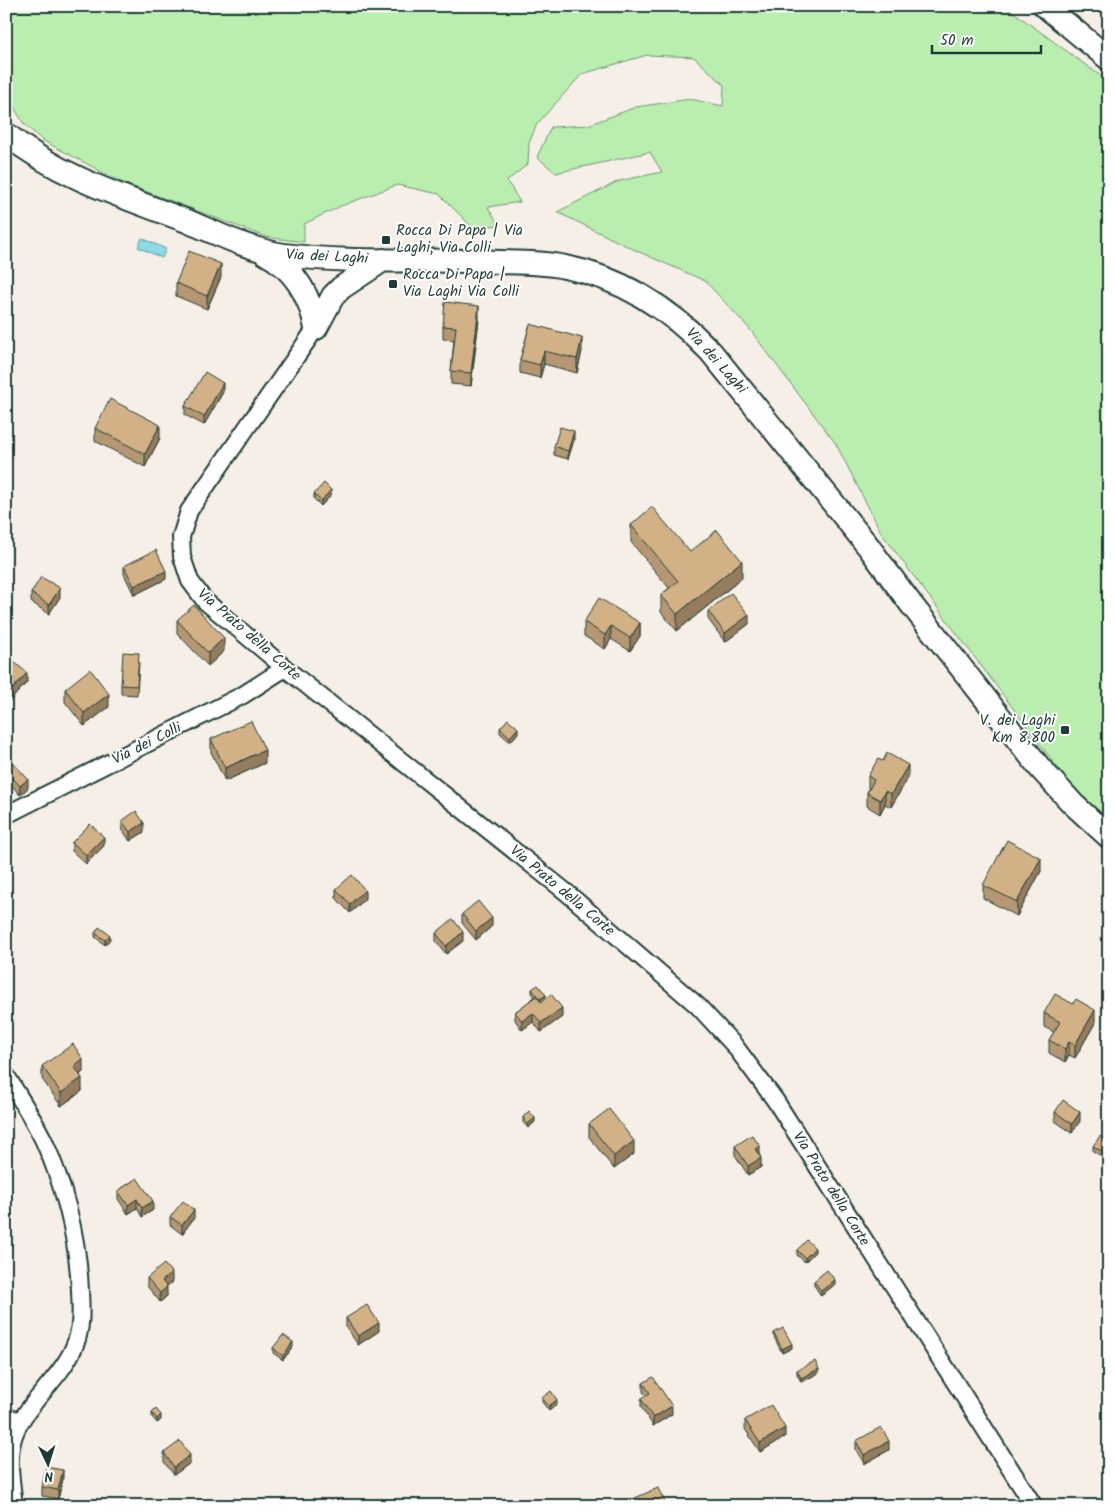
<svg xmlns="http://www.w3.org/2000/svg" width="1115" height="1512" viewBox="0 0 1115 1512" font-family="Kalam,sans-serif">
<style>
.green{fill:#b9eeaf;stroke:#6c9672}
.water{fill:#8bdce4;stroke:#609c9e}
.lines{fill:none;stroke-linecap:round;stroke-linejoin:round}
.lane-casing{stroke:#1f3d34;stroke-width:11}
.street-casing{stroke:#1f3d34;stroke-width:20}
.secondary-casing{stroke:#1f3d34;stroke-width:26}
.lane{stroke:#fff;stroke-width:8}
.street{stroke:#fff;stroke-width:16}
.secondary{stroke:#fff;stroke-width:22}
.wall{fill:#b59873;stroke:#1f3d34}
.shaded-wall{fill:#947c5e;stroke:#1f3d34}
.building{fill:#d3b186;stroke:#1f3d34}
.poi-dot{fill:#1f3d34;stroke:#fff;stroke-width:2}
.labels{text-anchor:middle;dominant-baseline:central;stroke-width:4;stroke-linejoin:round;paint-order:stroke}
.poi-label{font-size:15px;fill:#1f3d34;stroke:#fff;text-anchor:start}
.street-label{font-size:15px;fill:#1f3d34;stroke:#fff}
</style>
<rect width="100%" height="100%" fill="#f6efe7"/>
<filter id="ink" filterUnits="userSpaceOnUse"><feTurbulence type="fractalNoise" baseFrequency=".02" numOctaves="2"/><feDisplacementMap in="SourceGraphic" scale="10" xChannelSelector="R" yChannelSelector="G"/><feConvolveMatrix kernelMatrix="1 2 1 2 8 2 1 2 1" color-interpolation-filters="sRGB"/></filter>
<g filter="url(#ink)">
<!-- green -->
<path class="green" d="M6,6H1005L1109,82V825L1079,796L882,534L836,444L748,327L705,281L635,250L557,212L619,181L662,172L650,152L556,173L537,157L551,127L588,125L636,107L690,99L723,106L724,85L694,57L647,55L582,74L537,124L529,143L528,164L507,181L520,202L488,207L499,225L473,228L439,194L397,185L341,206L304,224V242L266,237L121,182L42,140L24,124L6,94Z"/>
<!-- water -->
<path class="water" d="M142,238L166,249L162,258L138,247Z"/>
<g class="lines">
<defs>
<path id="lane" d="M6,1412L23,1418"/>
<path id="street" d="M316,328L189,511L181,537L182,557L190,581L205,601L285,668L566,892L698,1006L734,1045L775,1100L1034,1506
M6,815L243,695L285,668
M6,1075C19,1097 33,1118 44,1141C65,1188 78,1240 80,1291C81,1310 82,1330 74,1347C60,1381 19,1409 12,1442C7,1462 12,1485 14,1506"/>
<path id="secondary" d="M1045,6L1109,59
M6,134C59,177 124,197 187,221C218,234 250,250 284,255C355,264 429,258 501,262C522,263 544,262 565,267C622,278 671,310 711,352L868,546L911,604L1040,768L1073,804L1109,837
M265,253C295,269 310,295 316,328
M316,328L333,296L341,288L383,260"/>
</defs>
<!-- lane casing -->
<use href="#lane" class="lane-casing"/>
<!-- street casing -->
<use href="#street" class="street-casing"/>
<!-- secondary casing -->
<use href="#secondary" class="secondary-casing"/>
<!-- lane -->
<use href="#lane" class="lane"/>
<!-- street -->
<use href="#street" class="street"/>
<!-- secondary -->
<use href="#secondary" class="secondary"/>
</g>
<!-- wall -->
<path class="wall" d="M221,277L207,309L176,296V283Z
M479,319L471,386L451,384V371L454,340L443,339V326Z
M530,324L582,351L577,373L544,364L540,378L520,373V360Z
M223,392L204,425L185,415V406Z
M95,428L160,438L145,467L95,441Z
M574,440L568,459L554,455V446Z
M314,494L331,495L321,506L314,499Z
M631,525L690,552L742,578L677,631L661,612V595L669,588L631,542Z
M124,566L166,579L134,595L124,574Z
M31,593L60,597L49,614L31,602Z
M708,611L749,624L725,642L708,619Z
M177,620L224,651L208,666L177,633Z
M584,622L640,623V636L630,651L611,639L605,649L584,636Z
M6,655L27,682L8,703L6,701Z
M139,662L137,695L121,694V685Z
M65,689L109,707L84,726L65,702Z
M500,728L518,733L510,742L500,733Z
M211,739L265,763L225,781L211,752Z
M6,767L28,788L20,795L6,779Z
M868,776L908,778L891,807L885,804L880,814L867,806V793L868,790Z
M122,821L144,832L130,841L122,829Z
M72,842L104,846L86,864L72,851Z
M1041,871L1017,916L983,898V885Z
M336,889L365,899L350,913L336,898Z
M462,914L492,926L476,940L462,923Z
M95,933L110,939L105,945L95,937Z
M436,933L463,941L446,954L436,941Z
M532,989L546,999L562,1017L541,1032L533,1022L522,1030L515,1020V1012L535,997L532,993Z
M1044,1013L1095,1023L1075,1058L1069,1055L1065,1062L1049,1053V1040L1054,1032L1044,1027Z
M42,1066L83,1072L80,1075L82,1091L61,1106L42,1079Z
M1055,1112L1080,1121L1072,1133L1055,1121Z
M523,1117L535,1122L528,1128L523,1122Z
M589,1124L634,1154L614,1169L589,1137Z
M1109,1142V1159L1108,1160L1093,1151V1146Z
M735,1146L760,1155L761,1167L748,1175L735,1155Z
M137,1178L153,1210L142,1217L137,1208L128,1214L118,1199V1191Z
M170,1217L194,1218L182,1234L170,1225Z
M797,1250L815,1252L805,1262L797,1255Z
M147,1278L172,1282L166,1287L167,1296L160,1302L147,1286Z
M814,1281L835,1284L821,1296L814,1285Z
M346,1318L379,1331L358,1345L346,1327Z
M774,1333L792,1348L782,1353L774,1337Z
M293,1347L283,1360L273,1353V1348Z
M797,1370L819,1373L801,1382L797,1374Z
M643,1383L672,1414L653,1426L641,1407V1399L646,1395L643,1392Z
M542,1398L557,1404L549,1411L542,1402Z
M152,1413L161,1420L157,1423L152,1417Z
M745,1420L785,1437L760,1452L745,1429Z
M856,1441L889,1450L864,1464L856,1450Z
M164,1453L190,1463L174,1475L164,1462Z
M63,1479L58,1499L42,1496V1487Z
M635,1498L667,1506H635Z"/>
<!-- shaded-wall -->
<path class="shaded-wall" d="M221,264V277L207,309V296Z
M479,306V319L471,386V373Z
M582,338V351L577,373V359Z
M544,351V364L540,378V365Z
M223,383V392L204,425V417Z
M160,425V438L145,467V454Z
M574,431V440L568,459V451Z
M331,490V495L321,506V501Z
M742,561V578L677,631V614Z
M166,571V579L134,595V586Z
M60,588V597L49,614V605Z
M749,615V624L725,642V633Z
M640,623V636L630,651V638Z
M611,626V639L605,649V635Z
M224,638V651L208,666V653Z
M27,673V682L8,703V694Z
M109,694V707L84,726V713Z
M518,728V733L510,742V737Z
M265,750V763L225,781V768Z
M908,765V778L891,807V794Z
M28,779V788L20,795V786Z
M885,791V804L880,814V800Z
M144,823V832L130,841V832Z
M104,837V846L86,864V855Z
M1041,858V871L1017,916V902Z
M365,890V899L350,913V904Z
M492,918V926L476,940V931Z
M463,932V941L446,954V946Z
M110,935V939L105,945V940Z
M546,995V999L540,1003V999Z
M562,1008V1017L541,1032V1023Z
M1095,1010V1023L1075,1058V1045Z
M533,1013V1022L522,1030V1021Z
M1069,1042V1055L1065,1062V1049Z
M83,1059V1072L74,1079V1066Z
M82,1078V1091L61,1106V1093Z
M1080,1112V1121L1072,1133V1124Z
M535,1118V1122L528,1128V1124Z
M634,1141V1154L614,1169V1156Z
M760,1146V1155L755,1149Z
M761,1158V1167L748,1175V1166Z
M10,1170V1179L6,1182V1173Z
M137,1199V1208L128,1214V1205Z
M153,1201V1210L142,1217V1208Z
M194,1210V1218L182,1234V1225Z
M815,1248V1252L805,1262V1258Z
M172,1273V1282L162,1290V1281Z
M835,1280V1284L821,1296V1291Z
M167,1287V1296L160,1302V1293Z
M379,1323V1331L358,1345V1336Z
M293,1342V1347L283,1360V1356Z
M792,1344V1348L782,1353V1349Z
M819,1369V1373L801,1382V1378Z
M557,1400V1404L549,1411V1406Z
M672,1406V1414L653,1426V1418Z
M161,1415V1420L157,1423V1419Z
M785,1428V1437L760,1452V1443Z
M889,1441V1450L864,1464V1455Z
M190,1455V1463L174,1475V1467Z
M63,1470V1479L58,1499V1490Z"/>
<!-- building -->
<path class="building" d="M189,251L221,264L207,296L176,283Z
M445,302L479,306L471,373L451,371L456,327L443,326Z
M530,324L582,338L577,359L544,351L540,365L520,360Z
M205,372L223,383L204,417L185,406Z
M110,399L160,425L145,454L95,428Z
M560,427L574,431L568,451L554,446Z
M324,483L331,490L321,501L314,494Z
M652,507L690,552L717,530L742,561L677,614L661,595L678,581L631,525Z
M156,550L166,571L134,586L124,566Z
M41,577L60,588L49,605L31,593Z
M731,593L749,615L725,633L708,611Z
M599,598L640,623L630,638L611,626L605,635L584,622Z
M194,605L224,638L208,653L177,620Z
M123,652L139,653L137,686L121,685Z
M6,655L27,673L8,694L6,693Z
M90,669L109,694L84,713L65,689Z
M508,719L518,728L510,737L500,728Z
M251,721L265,750L225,768L211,739Z
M887,753L908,765L891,794L885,791L880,800L867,793L874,780L868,776L878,759L883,761Z
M12,762L28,779L20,786L6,770V767Z
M136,811L144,823L130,832L122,821Z
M90,824L104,837L86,855L72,842Z
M1007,840L1041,858L1017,902L983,885Z
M352,875L365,890L350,904L336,889Z
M478,901L492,918L476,931L462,914Z
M453,919L463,932L446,946L436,933Z
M99,927L110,935L105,940L95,933Z
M538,985L546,995L540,999L532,989Z
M551,994L562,1008L541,1023L533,1013L522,1021L515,1012L536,996L541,1002Z
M1055,994L1073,1004L1076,999L1095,1010L1075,1045L1069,1042L1065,1049L1049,1040L1060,1022L1044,1013Z
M73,1044L83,1059L74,1066L82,1078L61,1093L42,1066Z
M1063,1100L1080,1112L1072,1124L1055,1112Z
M609,1109L634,1141L614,1156L589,1124Z
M529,1111L535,1118L528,1124L523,1117Z
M752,1135L760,1146L755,1149L761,1158L748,1166L735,1146Z
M1100,1136L1109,1142L1108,1155L1093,1146Z
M6,1165L10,1170L6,1173Z
M137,1178L153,1201L142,1208L137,1199L128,1205L118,1191Z
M183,1201L194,1210L182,1225L170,1217Z
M807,1240L815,1248L805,1258L797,1250Z
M164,1264L172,1273L162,1281L167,1287L160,1293L147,1278Z
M827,1270L835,1280L821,1291L814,1281Z
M367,1305L379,1323L358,1336L346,1318Z
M783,1328L792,1344L782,1349L774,1333Z
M283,1335L293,1342L283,1356L273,1348Z
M815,1361L819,1369L801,1378L797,1370Z
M653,1377L672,1406L653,1418L641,1399L650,1393L643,1383Z
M551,1391L557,1400L549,1406L542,1398Z
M771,1405L785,1428L760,1443L745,1420Z
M156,1409L161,1415L157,1419L152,1413Z
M881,1427L889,1441L864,1455L856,1441Z
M180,1441L190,1455L174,1467L164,1453Z
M46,1467L63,1470L58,1490L42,1487Z
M658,1488L667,1506H639L635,1498Z"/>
</g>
<!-- markers -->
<g class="poi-dot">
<rect x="381" y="235" width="10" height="10" rx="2.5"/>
<rect x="388" y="279" width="10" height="10" rx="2.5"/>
<rect x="1060" y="725" width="10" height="10" rx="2.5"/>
</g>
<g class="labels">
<!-- poi labels -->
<g class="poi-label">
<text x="396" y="231">Rocca Di Papa | Via<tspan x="396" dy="17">Laghi, Via Colli</tspan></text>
<text x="403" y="275">Rocca Di Papa |<tspan x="403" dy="17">Via Laghi Via Colli</tspan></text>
<text x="1055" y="721" text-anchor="end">V. dei Laghi<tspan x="1055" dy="17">Km 8,800</tspan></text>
</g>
<!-- street labels -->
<g class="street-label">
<text transform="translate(327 257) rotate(3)">Via dei Laghi</text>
<text transform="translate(716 361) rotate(48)">Via dei Laghi</text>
<text transform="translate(249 635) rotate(41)">Via Prato della Corte</text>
<text transform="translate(147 744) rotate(-27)">Via dei Colli</text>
<text transform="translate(562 891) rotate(40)">Via Prato della Corte</text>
<text transform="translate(831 1189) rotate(58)">Via Prato della Corte</text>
</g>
</g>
<!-- margin -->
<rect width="1115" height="1512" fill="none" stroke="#fff" stroke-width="25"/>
<rect x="12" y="12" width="1090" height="1487" fill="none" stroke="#1f3d34" stroke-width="2" filter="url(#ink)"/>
<!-- north arrow -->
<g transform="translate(48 1464) rotate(176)" stroke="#ffffff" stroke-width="4" paint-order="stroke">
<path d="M0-4L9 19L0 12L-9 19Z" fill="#1f3d34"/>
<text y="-8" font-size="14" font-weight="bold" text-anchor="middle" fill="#1f3d34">N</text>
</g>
<!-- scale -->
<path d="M932 45v8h109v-8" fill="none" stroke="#1f3d34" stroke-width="2.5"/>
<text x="940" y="45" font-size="15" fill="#1f3d34" stroke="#ffffff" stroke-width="4" paint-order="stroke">50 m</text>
</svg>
